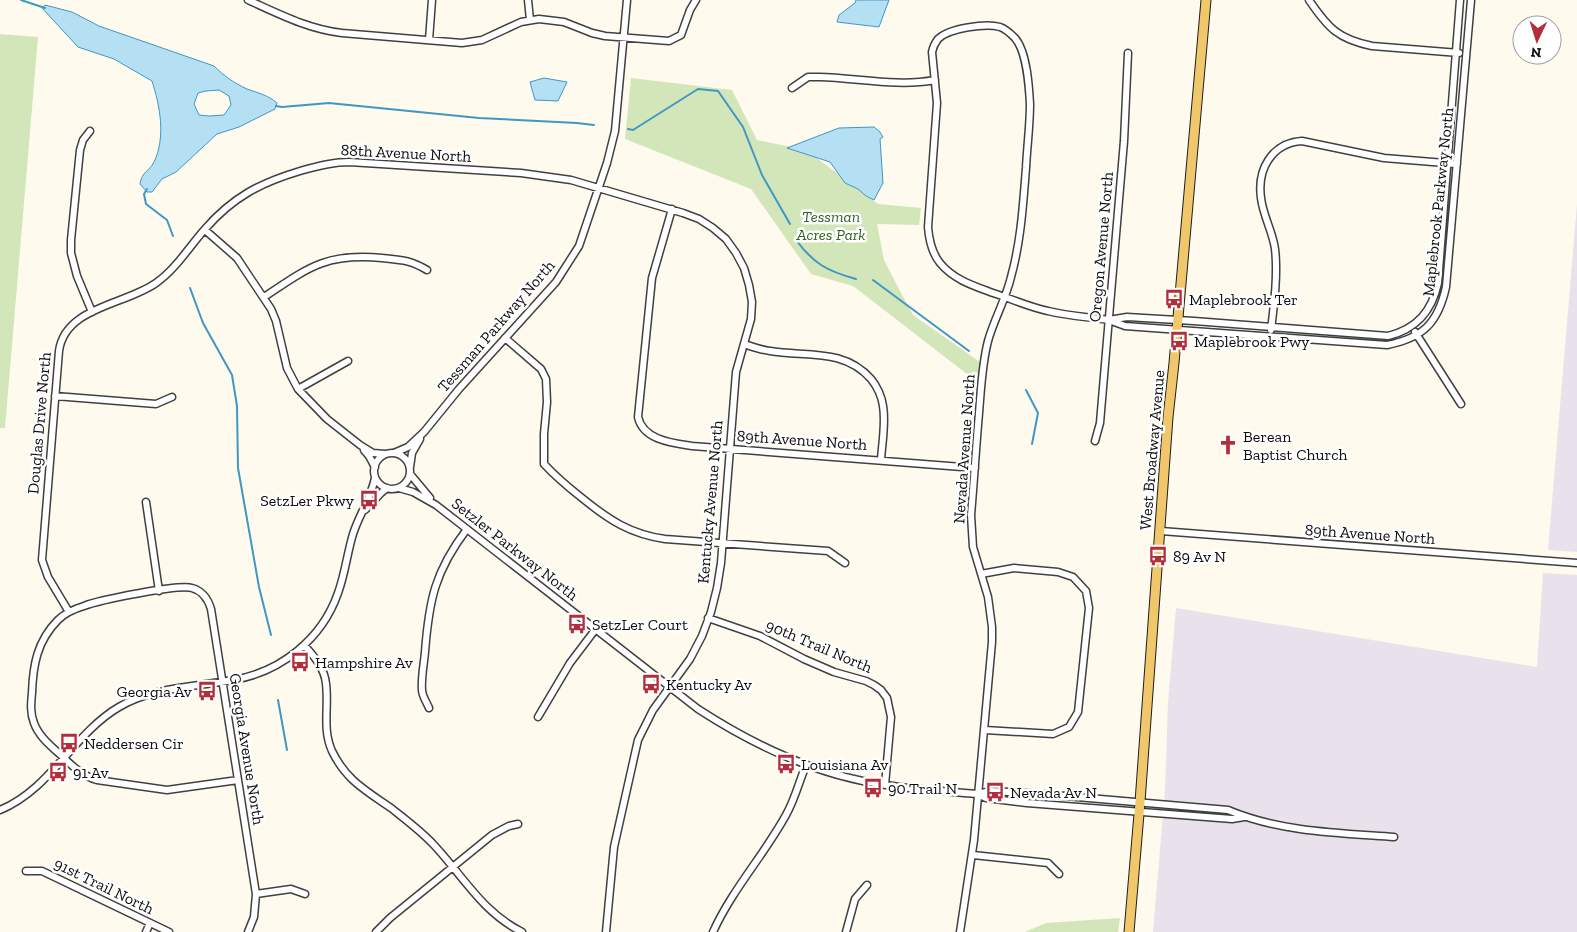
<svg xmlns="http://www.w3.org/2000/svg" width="1577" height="932" viewBox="0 0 1577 932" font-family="'Zilla Slab',serif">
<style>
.industrial{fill:#e9e1eb}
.green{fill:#d3e6b9}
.water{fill:#b5dff2;stroke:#4097c5;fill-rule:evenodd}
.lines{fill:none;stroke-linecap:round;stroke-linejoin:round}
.stream{stroke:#4097c5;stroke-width:2}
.minor-casing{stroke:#404040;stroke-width:9}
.major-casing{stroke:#1e1e1e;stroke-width:11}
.minor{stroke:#fff;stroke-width:6}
.major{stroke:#f0c86b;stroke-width:9}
.labels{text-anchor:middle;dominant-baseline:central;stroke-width:5;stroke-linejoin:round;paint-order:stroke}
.street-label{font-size:16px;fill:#0d0d0d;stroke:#fff}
.park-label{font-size:16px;font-style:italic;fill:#326021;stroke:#fff}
.poi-label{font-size:16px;fill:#0d0d0d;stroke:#fff;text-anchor:start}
</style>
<rect width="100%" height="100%" fill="#fefaed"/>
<!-- industrial -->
<path class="industrial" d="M1577,204V552L1548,550Z
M1543,573L1577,575V932H1153L1165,791L1168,703L1176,608L1537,667Z"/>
<!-- green -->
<path class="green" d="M0,34L38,37L5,428H0Z
M631,78L732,90L757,140L806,150L878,204L921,208L919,225L877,224L884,260L901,293L913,315L980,362L976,381L853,286L811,274L751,189L625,139Z
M1120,918L1118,932H1025L1046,923Z"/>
<!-- water -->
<path class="water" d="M856,0H889L879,27L837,22L839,15L855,3Z
M45,5L72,12L99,26L214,66C224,76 234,83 247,89C258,93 268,95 277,103L275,109L239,127L217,134L176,172L162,179L152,192H147L140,184C142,171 149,172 154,162C166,137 160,106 152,81L114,59L78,47L42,8ZM219,90L229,96L231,105L224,115L209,116L199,115L194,104L198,93L206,91Z
M544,78L567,82L558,101L535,100L530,82Z
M874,127L880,132L883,137L880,139L883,183L874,200L866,196L858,189L845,183L830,162L787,148L839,128Z"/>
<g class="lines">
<!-- stream -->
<path class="stream" d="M21,0L45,8
M276,106L282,107L329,103L479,118L577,123L594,125
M628,129L633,130L698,89L718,91L743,127L762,175L790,224
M147,189L144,194L146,204L167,220L173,236
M796,240C814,264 827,271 856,279
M873,280L969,351
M190,288L203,323L232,375L237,406L238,468L259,587L271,635
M1026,390L1038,413L1032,444
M278,700L287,750"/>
<defs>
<path id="minor" d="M248,0C279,14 308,29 342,33L462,43L482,40L521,22L539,19L564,22L592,33L605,36L669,41L681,35L690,10L696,0
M528,0L530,20
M1309,0C1328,28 1338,39 1372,46L1459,53
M1460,0L1438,283C1432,311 1417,329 1388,336L1194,321L1127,317L1109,320L1125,326L1387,345C1423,338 1438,323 1446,287L1471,0
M429,40L432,0
M792,88L808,77H819C858,78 897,87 935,80
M90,131L83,140L80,150L71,240V253L77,276L92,312
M672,209L652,278L638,417C643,440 672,443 692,446L975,468
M205,230L237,258L271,309L276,321L287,368L298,389L327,419L360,445L373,453L385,454
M264,297C309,267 326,253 382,258C402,260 410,260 427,270
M1271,330C1274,305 1278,274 1275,249C1273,232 1263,216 1261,198C1257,169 1272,143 1302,141L1384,158L1457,164
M1415,332L1461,404
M505,338L541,369L546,379L547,402L544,434V464C556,477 568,487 582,498C609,520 630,534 665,539L828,551L845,563
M744,344C753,347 761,350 770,351C806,357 844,348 871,379C877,386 882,397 883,406C886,423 882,443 881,460
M298,389L348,361
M55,396L156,404L172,397
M1095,441L1100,423L1124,141L1128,53
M364,450L369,456L375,467
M394,453L408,447L424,432L459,389L556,282L579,246L607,163L615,131L627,0
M374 471a18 18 0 1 1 36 0a18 18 0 1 1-36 0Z
M410,467L412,453L420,439
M410,474L430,498
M399,488L413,492L436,505L698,709C755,746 818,776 886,785C916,790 947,791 977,794L986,798L1027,803L1232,819L1244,817
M146,502L159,591
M365,510L381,493L387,488
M1161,531L1577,563
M981,574L1014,568L1058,572L1073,577L1086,591L1089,608L1078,712L1069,727L1053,734L985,730
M69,612L48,577L42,560L59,351C65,307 125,305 156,283C176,269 189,247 205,229C233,197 260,183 300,171C317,166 332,162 349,162L521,173L571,180L683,213L699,219L713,228L726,239L736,253L744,268L749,285L752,302L751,319L736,372L721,563L717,588L711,612L702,636L690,659L653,710L638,740L614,847L606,932
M708,618L760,636L804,659L834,672L866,681L874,685L881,690L887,698L891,717L885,785
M304,645C314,656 325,669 326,684C329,707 322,729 332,751C346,780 365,790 391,808C406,820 421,831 434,845C463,876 482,912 522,932
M429,708C427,703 422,696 422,690C421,678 424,664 425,652C429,600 435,571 467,529
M538,717L570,663L595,630
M238,780L167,790L97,780C83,776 73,767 63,757C52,747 39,737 34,723C30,713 31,703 32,693C33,665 37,641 58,620C65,613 74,609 84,606C99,600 179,584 192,588C203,591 208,599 211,609L256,894L254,917L248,932
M978,794L990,791L1042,794L1228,810C1280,832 1338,833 1394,837
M0,810C51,789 73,734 119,707C153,687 195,687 233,680C281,672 322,639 338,593C345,574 347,554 353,534C359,515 371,498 375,478
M973,855L1048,863L1059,874
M26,871H42L169,932
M256,894L291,889L305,894
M146,932L150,923
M376,932L390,918L492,835L509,826L518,824
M713,932C732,890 764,855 786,815C795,799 799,782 806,765
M846,932L855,899L867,885
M960,932L974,840L992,642V627L988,597L973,547L971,515C974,481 976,447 979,413C981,389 982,364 988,341C994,319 1006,299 1011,277C1021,241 1023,205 1026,168C1027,147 1030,125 1030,104C1029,86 1027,52 1015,38C1011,34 1006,29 1000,27C986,23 949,28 938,39C935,43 933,47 932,52L937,103L928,227C929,240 932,253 940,263C954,280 974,286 993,293C1012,299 1029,307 1048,311C1068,316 1089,317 1109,320"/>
<path id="major" d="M1129,932L1140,802L1168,417L1174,363L1206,0"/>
</defs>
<!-- minor casing -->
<use href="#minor" class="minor-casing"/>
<!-- major casing -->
<use href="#major" class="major-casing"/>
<!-- minor -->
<use href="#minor" class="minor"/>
<!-- major -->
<use href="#major" class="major"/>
</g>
<!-- icons -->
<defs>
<symbol id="bus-bare" viewBox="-9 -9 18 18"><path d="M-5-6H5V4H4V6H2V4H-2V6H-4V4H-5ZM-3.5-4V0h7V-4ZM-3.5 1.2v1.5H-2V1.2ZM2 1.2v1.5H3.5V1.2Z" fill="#b42d3b" stroke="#fff" stroke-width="2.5" paint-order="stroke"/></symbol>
<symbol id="church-bare" viewBox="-9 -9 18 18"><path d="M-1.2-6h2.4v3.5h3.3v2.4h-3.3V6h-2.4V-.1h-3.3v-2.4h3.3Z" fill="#b42d3b" stroke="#fff" stroke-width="2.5" paint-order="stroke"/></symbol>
</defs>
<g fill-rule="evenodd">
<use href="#bus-bare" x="1160" y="285" width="28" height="28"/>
<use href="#bus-bare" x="1165" y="327" width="28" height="28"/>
<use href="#church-bare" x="1214" y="431" width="28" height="28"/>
<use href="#bus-bare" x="355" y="486" width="28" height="28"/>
<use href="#bus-bare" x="1144" y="542" width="28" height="28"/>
<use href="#bus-bare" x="563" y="610" width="28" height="28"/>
<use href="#bus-bare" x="286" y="648" width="28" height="28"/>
<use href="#bus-bare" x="637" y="670" width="28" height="28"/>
<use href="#bus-bare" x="193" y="677" width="28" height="28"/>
<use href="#bus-bare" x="55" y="729" width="28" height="28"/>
<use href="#bus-bare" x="772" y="750" width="28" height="28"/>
<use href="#bus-bare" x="44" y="758" width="28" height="28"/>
<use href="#bus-bare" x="859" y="774" width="28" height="28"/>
<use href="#bus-bare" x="981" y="778" width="28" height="28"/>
</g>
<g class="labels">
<!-- street labels -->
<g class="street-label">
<text transform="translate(406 153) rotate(3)">88th Avenue North</text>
<text transform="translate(1438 202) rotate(-84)">Maplebrook Parkway North</text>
<text transform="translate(1101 247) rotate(-85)">Oregon Avenue North</text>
<text transform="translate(496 326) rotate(-49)">Tessman Parkway North</text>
<text transform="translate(39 423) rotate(-85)">Douglas Drive North</text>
<text transform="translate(802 440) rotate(4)">89th Avenue North</text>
<text transform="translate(964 449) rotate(-86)">Nevada Avenue North</text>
<text transform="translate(1152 450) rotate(-85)">West Broadway Avenue</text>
<text transform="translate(710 502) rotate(-85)">Kentucky Avenue North</text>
<text transform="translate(1370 534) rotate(4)">89th Avenue North</text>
<text transform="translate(515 549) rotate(38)">Setzler Parkway North</text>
<text transform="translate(819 646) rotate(23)">90th Trail North</text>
<text transform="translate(247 749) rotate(81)">Georgia Avenue North</text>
<text transform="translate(104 886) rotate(26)">91st Trail North</text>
</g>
<!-- park labels -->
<g class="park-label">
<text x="831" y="216">Tessman<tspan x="831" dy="18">Acres Park</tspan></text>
</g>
<!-- poi labels -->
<g class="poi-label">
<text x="1189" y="299">Maplebrook Ter</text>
<text x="1194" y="341">Maplebrook Pwy</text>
<text x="1243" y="436">Berean<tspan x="1243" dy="18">Baptist Church</tspan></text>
<text x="354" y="500" text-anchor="end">SetzLer Pkwy</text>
<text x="1173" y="556">89 Av N</text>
<text x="592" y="624">SetzLer Court</text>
<text x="315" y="662">Hampshire Av</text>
<text x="666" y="684">Kentucky Av</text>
<text x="192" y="691" text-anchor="end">Georgia Av</text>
<text x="84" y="743">Neddersen Cir</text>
<text x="801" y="764">Louisiana Av</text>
<text x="73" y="772">91 Av</text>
<text x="888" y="788">90 Trail N</text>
<text x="1010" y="792">Nevada Av N</text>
</g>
</g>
<!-- north arrow -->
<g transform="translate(1537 40) rotate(184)"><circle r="24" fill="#ffffff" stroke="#9e9e9e"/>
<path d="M0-4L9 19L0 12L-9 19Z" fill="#b42d3b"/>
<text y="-8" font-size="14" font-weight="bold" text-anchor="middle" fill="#0d0d0d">N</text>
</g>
</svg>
